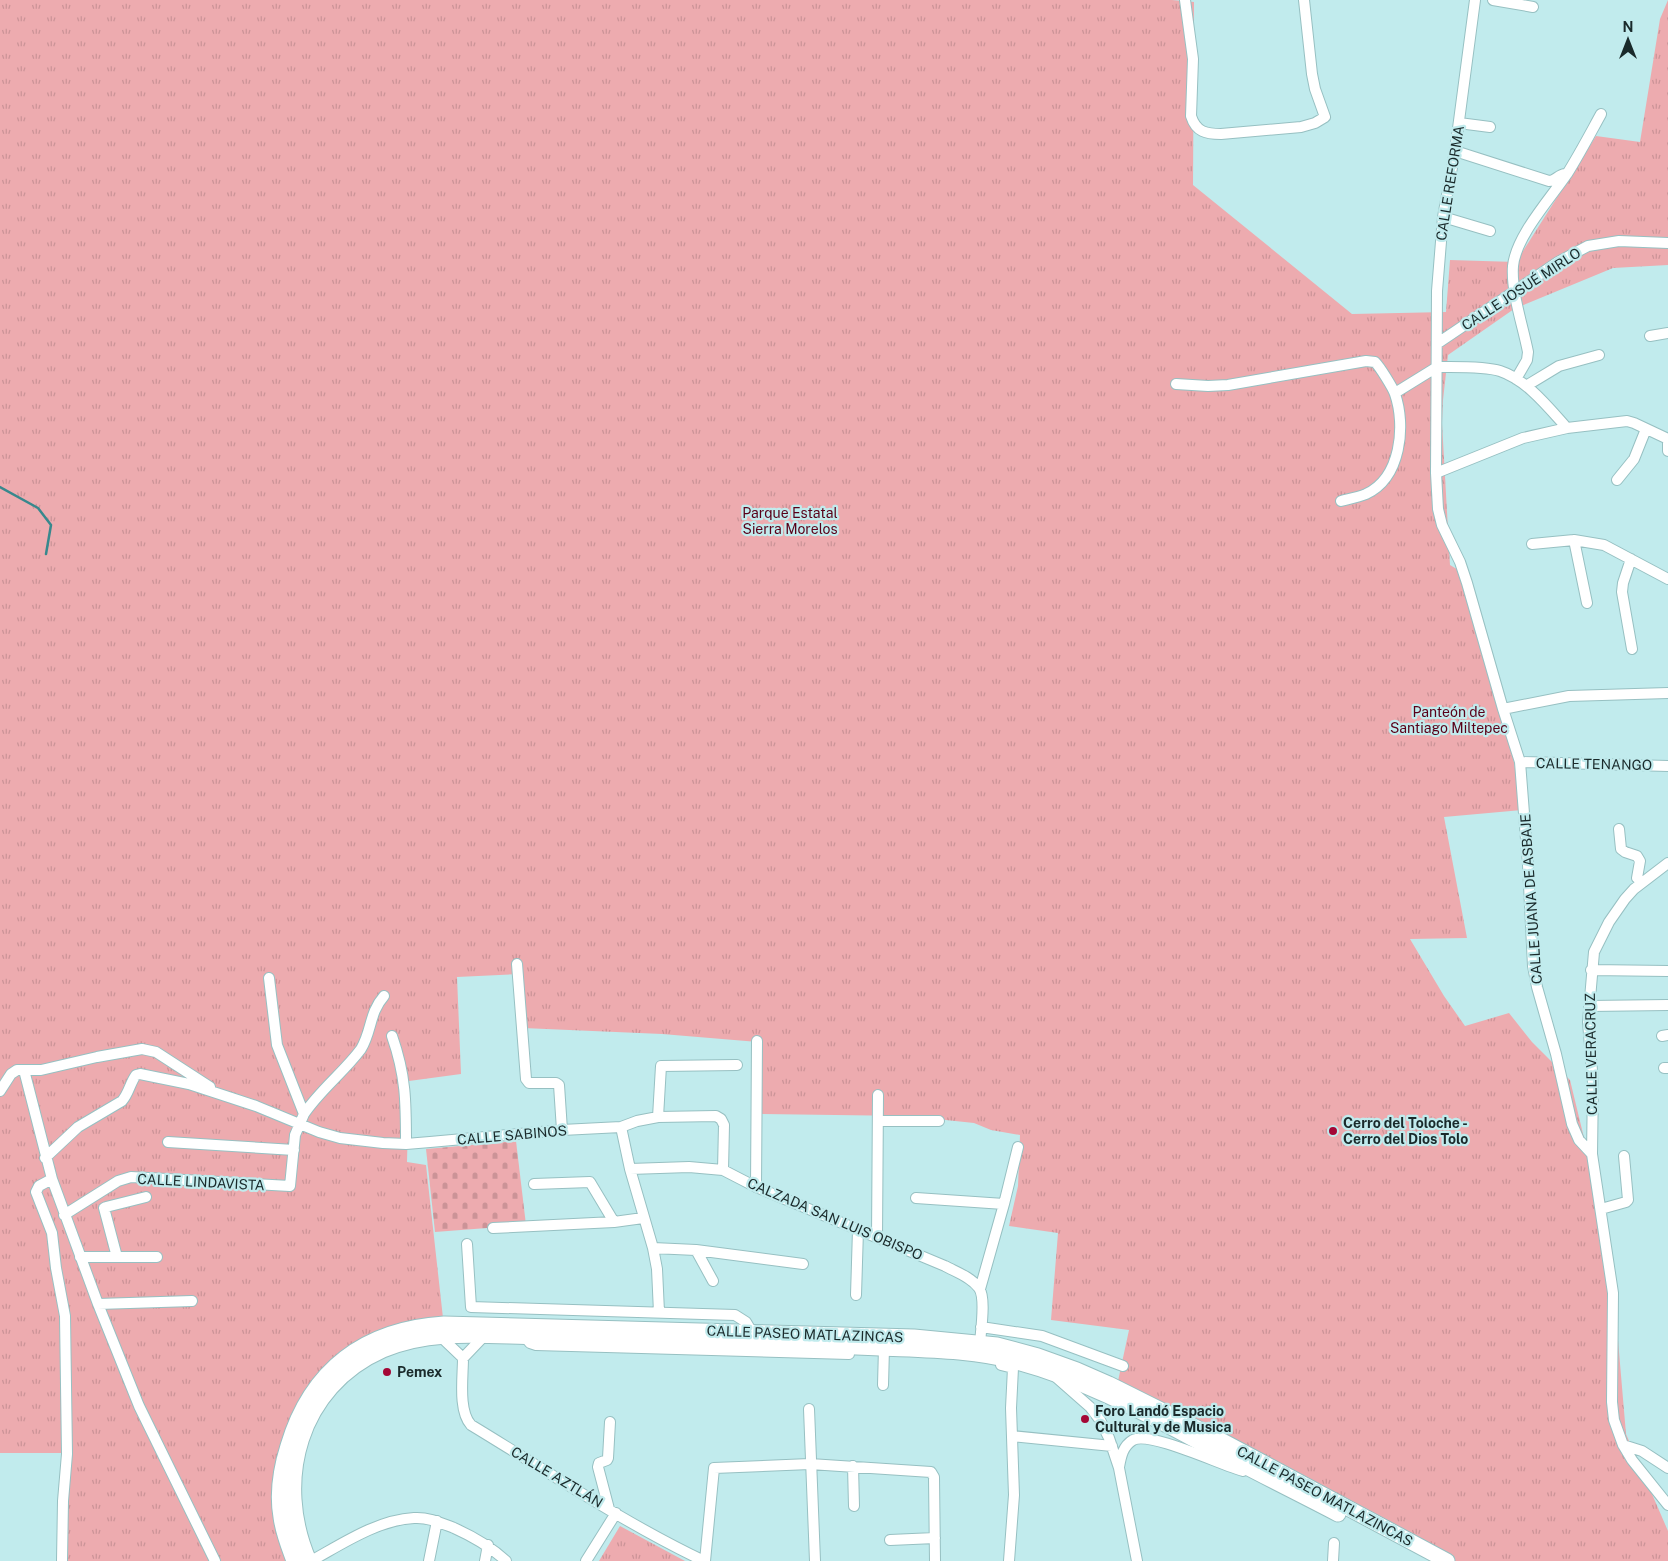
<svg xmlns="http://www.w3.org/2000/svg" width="1668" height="1561" viewBox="0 0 1668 1561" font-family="'Public Sans',sans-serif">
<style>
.cemetery{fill:url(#cemetery-stones)}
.park{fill:url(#park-tufts)}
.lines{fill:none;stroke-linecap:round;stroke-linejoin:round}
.stream{stroke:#38888d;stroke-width:2.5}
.minor-casing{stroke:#97c0c2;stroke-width:12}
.highway-casing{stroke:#97c0c2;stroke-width:17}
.minor{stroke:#fff;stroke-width:10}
.highway{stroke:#fff;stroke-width:15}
.poi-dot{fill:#a40736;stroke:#c1ebed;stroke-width:2}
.labels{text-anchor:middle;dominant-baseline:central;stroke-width:4.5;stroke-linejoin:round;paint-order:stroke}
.street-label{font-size:14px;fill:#1a2a2b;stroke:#c1ebed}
.park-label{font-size:14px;fill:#590018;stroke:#c1ebed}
.poi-label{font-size:14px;font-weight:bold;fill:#1a2a2b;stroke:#c1ebed;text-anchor:start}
</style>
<defs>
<pattern id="cemetery-stones" width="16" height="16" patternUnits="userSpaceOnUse" patternTransform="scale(1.25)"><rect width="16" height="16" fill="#edabaf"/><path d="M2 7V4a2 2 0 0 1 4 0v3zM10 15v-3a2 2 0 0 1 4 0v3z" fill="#cb9397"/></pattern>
<pattern id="park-tufts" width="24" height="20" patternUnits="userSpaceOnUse" patternTransform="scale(1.25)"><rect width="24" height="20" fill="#edabaf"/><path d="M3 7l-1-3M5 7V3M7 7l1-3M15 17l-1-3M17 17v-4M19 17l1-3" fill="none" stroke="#cb9397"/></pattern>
</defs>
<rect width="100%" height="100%" fill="#c1ebed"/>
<!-- cemetery -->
<path class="cemetery" d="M516,1141L526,1225L435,1232L426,1149Z"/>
<!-- park -->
<path class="park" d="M0,0H1172L1194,2L1193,185L1352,314L1446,312L1450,260L1516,262L1596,136L1640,142L1660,19L1668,0V265L1613,268L1514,309L1448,355L1443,400L1442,423L1450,565L1465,574L1510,739L1522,810L1444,817L1467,938L1410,939L1444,996L1465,1026L1509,1013L1532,1042L1570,1080L1601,1208L1614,1293L1626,1434L1668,1531V1561H1431L1408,1546L1115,1395L1129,1330L1051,1320L1058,1233L1009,1226L1018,1186L1020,1135L991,1130L974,1123L908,1116L756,1114L758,1042L662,1034L523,1028L519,974L457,977L461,1074L409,1081L407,1162L426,1165L445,1336L407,1340L327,1383L279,1488L288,1561H59L68,1453H0Z
M620,1526L685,1561H599Z"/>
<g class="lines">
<!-- stream -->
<path class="stream" d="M0,487L38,508L51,525L46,554"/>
<defs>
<path id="minor" d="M1185,0L1193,59L1191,116C1196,132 1206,134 1221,134L1301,127L1315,123L1325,117L1315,89L1312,74L1304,0
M1475,0L1455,151L1443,217L1437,291L1436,473L1438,509L1442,525L1460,562L1467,583L1503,709L1520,762L1528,865L1533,966L1537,987L1556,1054L1572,1124L1579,1140L1592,1154L1613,1293L1612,1402L1614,1420L1623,1445L1632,1460L1668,1505
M1493,0L1533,7
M1459,123L1490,127
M1455,151L1549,181C1555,181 1558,175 1565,174
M1443,217L1490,231
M1650,336L1668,333
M1438,343L1558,262L1588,246L1619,241L1668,243
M1437,367C1453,367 1485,366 1500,371C1527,380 1548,407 1567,428
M1516,379L1527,360L1528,352C1523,326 1511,292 1513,266C1516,236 1550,199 1567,174C1579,155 1590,134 1601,114
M1176,384L1208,386L1228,385L1366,361L1375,362C1380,367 1393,388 1395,394C1406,426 1401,478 1366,494C1359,497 1349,499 1341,501
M1526,386L1559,366L1599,355
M1395,393L1437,367
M1668,443V451
M1436,473L1523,438L1567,428L1627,421L1634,423L1668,439
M1617,480L1634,459L1646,429
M1574,540L1587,603
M1532,544L1574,540L1604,545L1668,579
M1631,559L1623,583L1622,592L1632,649
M1503,709L1569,696L1668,693
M1520,762L1668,766
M1619,829L1621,849L1625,852L1637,856L1640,861L1637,878
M517,964L526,1079L529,1083H556L559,1085L562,1130
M1591,970L1668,971
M1589,1006L1668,1005
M392,1036C406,1076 406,1102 406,1144
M1662,1036L1668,1035
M1664,1068H1668
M24,1070L52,1179L98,1304L139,1406L215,1561
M0,1091L11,1074L17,1070H41L97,1057L142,1049L156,1052L210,1087
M304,1114C320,1090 344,1072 361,1049C372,1031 369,1013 384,996
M658,1117L661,1066L737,1065
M878,1121H939
M621,1127L630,1169L653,1248L657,1269L659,1312
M168,1142L294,1150
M1592,1154L1593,1083L1588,1022L1594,952L1609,922L1625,899L1634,889L1668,863
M45,1158L78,1127L122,1101C129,1093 130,1083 136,1075L140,1074L189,1084L256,1106L319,1132L340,1138L383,1143L406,1144L430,1142L562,1130L621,1127L637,1121L658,1117L716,1116L721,1119L724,1125L723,1170
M630,1169L689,1167L723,1170L756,1187L945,1266C956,1272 971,1277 979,1288C986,1298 981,1329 980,1343
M52,1179L39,1186L36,1192L52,1233L56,1268L65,1316L67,1454L63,1501L62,1561
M534,1184L590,1182L614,1222
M756,1187L757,1041
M916,1198L1004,1204
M1601,1209L1626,1202L1628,1200L1624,1156
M64,1215L118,1181L131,1177L290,1186L295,1135L304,1114L277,1045L269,978
M493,1228L614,1222L643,1218
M877,1238L878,1095
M467,1244L471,1307L735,1315L746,1322L752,1332
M653,1248L696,1250L803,1264
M696,1250L713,1281
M80,1257H157
M117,1257L104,1208L106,1207L146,1197
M980,1289L1004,1204L1018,1147
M856,1295L858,1230
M98,1304L192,1301
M981,1327L1042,1336L1123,1366
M440,1336L463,1358
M484,1336L463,1358C463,1377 458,1411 471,1425C547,1471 624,1523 704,1561
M525,1337L530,1343L536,1345L849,1354
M1001,1365L1013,1368L1011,1408L1014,1495L1009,1561
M1057,1378L1090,1407L1100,1420L1109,1438L1119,1468L1137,1561
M883,1385L884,1348
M809,1409L815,1561
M1012,1436L1112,1446
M1623,1445L1642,1451L1668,1468
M853,1466L854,1506
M1119,1467C1121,1456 1123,1446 1133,1440C1150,1431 1221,1465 1243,1471
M609,1509L598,1467L599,1463L607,1460L608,1458L610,1422
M890,1540L935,1538
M311,1561C342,1544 377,1520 414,1518C428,1517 441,1523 454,1528C474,1537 490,1546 506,1561
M429,1561L437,1521
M485,1561L488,1545
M586,1561L616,1513
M705,1561L714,1468L810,1464L931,1472L934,1477L935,1561
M1333,1561L1334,1543"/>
<path id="highway" d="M294,1561C289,1547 283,1533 281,1517C277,1494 281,1468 288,1446C311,1369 365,1329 444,1324L914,1337L997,1345L1038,1356L1077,1370L1109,1384L1215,1437L1447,1561
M309,1561C274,1481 299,1387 383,1350C431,1329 486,1336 537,1337C587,1339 637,1340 687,1341C751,1343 816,1345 880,1348C926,1350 973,1350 1017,1362C1084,1380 1144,1413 1205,1445C1249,1469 1294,1491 1338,1514"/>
</defs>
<!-- minor casing -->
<use href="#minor" class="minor-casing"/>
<!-- highway casing -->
<use href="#highway" class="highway-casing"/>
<!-- minor -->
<use href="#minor" class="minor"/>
<!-- highway -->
<use href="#highway" class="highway"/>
</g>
<!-- markers -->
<g class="poi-dot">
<circle cx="1333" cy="1131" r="5"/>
<circle cx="387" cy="1372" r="5"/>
<circle cx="1085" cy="1419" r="5"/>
</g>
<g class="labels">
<!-- street labels -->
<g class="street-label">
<text transform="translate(1450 183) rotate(-81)">CALLE REFORMA</text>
<text transform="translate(1521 289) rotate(-33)">CALLE JOSUÉ MIRLO</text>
<text transform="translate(1594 764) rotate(1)">CALLE TENANGO</text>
<text transform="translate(1531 899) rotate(-94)">CALLE JUANA DE ASBAJE</text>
<text transform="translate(1591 1054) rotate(-91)">CALLE VERACRUZ</text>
<text transform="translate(512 1135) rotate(-5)">CALLE SABINOS</text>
<text transform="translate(201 1182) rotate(3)">CALLE LINDAVISTA</text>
<text transform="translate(835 1219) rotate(23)">CALZADA SAN LUIS OBISPO</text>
<text transform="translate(805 1334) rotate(2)">CALLE PASEO MATLAZINCAS</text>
<text transform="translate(557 1477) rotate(31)">CALLE AZTLÁN</text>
<text transform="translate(1325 1496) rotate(28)">CALLE PASEO MATLAZINCAS</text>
</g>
<!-- park labels -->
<g class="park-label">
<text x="790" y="513">Parque Estatal<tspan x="790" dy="16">Sierra Morelos</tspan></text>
<text x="1449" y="712">Panteón de<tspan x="1449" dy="16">Santiago Miltepec</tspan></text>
</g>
<!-- poi labels -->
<g class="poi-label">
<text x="1343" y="1123">Cerro del Toloche -<tspan x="1343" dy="16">Cerro del Dios Tolo</tspan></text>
<text x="397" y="1372">Pemex</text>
<text x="1095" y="1411">Foro Landó Espacio<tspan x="1095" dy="16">Cultural y de Musica</tspan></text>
</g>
</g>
<!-- north arrow -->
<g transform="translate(1628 40)" stroke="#c1ebed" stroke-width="4" paint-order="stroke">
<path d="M0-4L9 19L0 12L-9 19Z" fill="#1a2a2b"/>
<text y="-8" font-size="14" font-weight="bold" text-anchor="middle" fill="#1a2a2b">N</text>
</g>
</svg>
